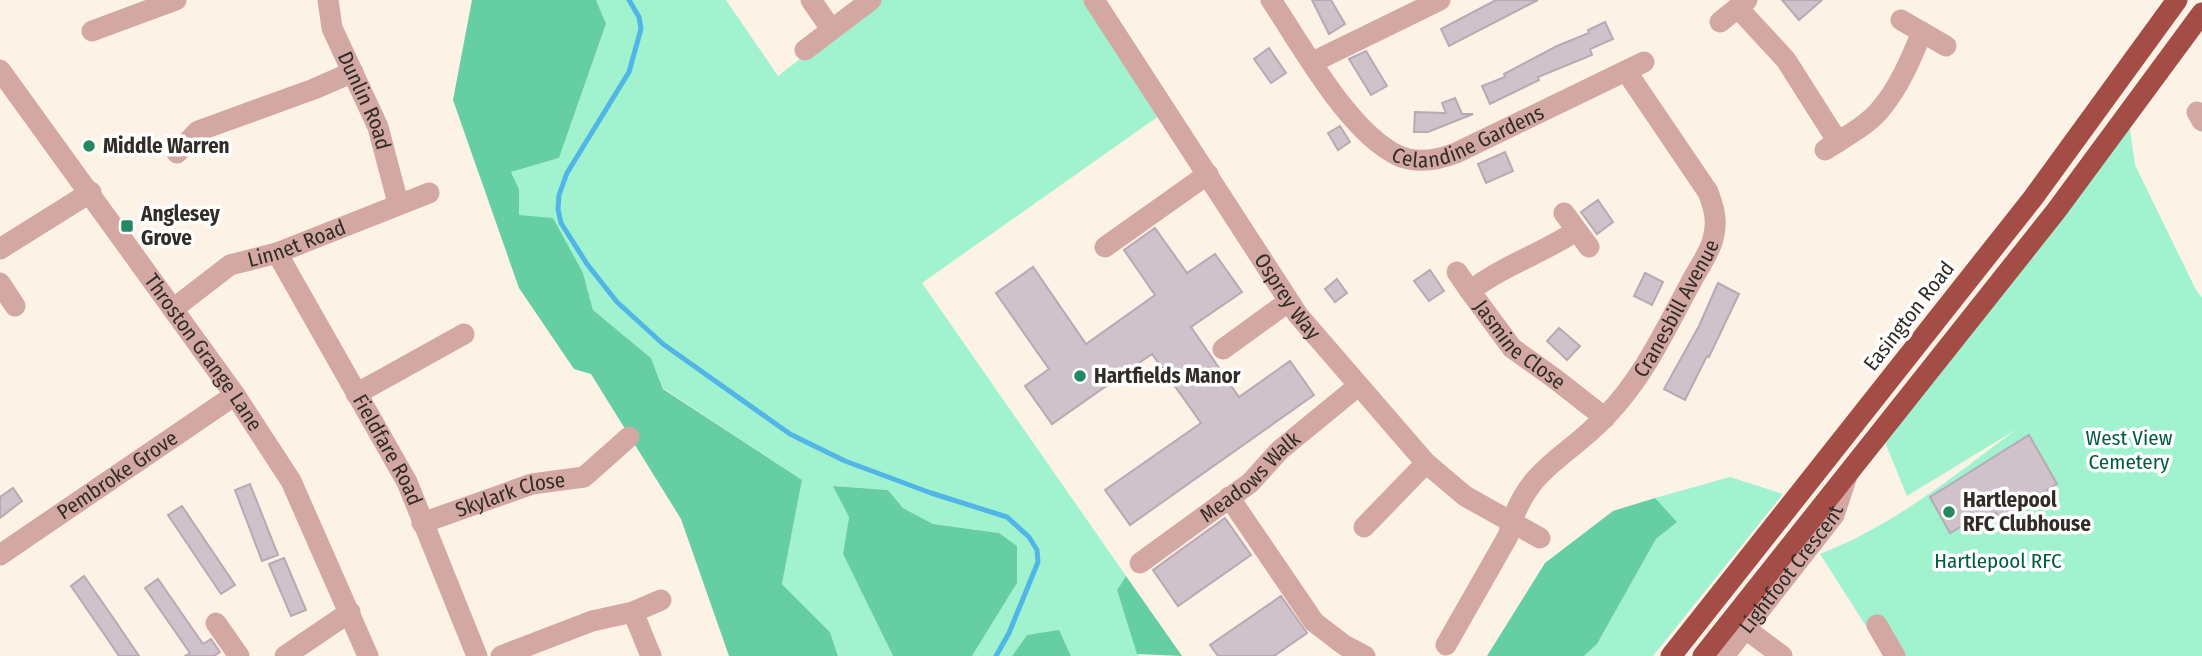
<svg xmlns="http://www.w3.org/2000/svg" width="2202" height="656" viewBox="0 0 2202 656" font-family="'Fira Sans Condensed',sans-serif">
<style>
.green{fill:#a1f2ce}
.forest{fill:#65cea3}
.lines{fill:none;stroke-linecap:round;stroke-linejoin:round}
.stream{stroke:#51b6e7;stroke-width:5}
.building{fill:#d0c2ca;stroke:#b8aab2;stroke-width:2}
.minor{stroke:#d4a8a2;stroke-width:21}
.highway{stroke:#a44c46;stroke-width:21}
.poi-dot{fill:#248862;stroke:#fff;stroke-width:2.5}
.labels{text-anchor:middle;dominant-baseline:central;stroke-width:7;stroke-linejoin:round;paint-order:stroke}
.street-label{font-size:21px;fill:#302c27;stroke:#fff}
.poi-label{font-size:21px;font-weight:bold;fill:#302c27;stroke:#fff;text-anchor:start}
.park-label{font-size:21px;fill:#015c40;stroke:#fff}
</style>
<rect width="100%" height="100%" fill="#fdf2e6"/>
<!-- green -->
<path class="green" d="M596,0H726L778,76L876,0H1089L1163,113L922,283L1126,576L1117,590L1139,656H1071L1059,631L1027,635L1012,656H972L1017,583L999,533L933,524L903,508L888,490L834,486L849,517L843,554L893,656H838L830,632L782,584L802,480L663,388L651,358L593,310L583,273L519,215V189L511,172L559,158L606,25Z
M2127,109L2135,165L2196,290L2202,298V656H1885L1820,554C1893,526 1955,475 2017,429L1907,496L1878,425Z
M1730,477L1783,494L1653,656H1584L1597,644L1656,539L1676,522L1655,498Z"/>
<!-- forest -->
<path class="forest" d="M472,0H596L606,24L559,158L511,172L519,189V215L553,218L583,273L593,310L651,358L663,389L802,480L782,584L830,632L838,656H729L681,519L591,374L574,369L519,288L453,100Z
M833,486L888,490L903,508L933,524L999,533L1017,546V583L972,656H893L843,554L849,517Z
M1655,498L1677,522L1656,539L1597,644L1584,656H1487L1545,563L1613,511Z
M1126,576L1182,656L1137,654L1117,590Z
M1059,630L1071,656H1012L1027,635Z"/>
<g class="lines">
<!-- stream -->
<path class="stream" d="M629,0L639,17L641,29L629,72L567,173L559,195L558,209L561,223L587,264L617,302L663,344L790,434L845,461L931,493L1007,517L1029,537L1037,550L1038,562L1009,633L996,656"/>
</g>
<!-- building -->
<path class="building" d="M1312,0H1331L1345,24L1329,34Z
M1496,0H1538L1449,46L1441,29Z
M1782,0H1822L1799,20Z
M1605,22L1613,39L1590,49L1592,55L1538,77L1539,80L1490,104L1482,86L1505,77L1504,74L1557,46L1589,33L1588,30Z
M1269,48L1286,73L1271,83L1254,59Z
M1366,51L1387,86L1371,95L1349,59Z
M1455,98L1462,114H1473L1428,132H1414L1415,112L1446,113L1442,103Z
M1340,126L1350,142L1338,150L1328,133Z
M1505,152L1513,171L1486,183L1478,164Z
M1598,200L1613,222L1597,234L1581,212Z
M1155,228L1187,273L1215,254L1242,292L1191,327L1239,397L1290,361L1314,395L1130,525L1105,490L1201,423L1152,354L1052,424L1025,386L1049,369L996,293L1033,267L1086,344L1155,295L1124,250Z
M1430,270L1444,291L1429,301L1414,281Z
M1645,273L1663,282L1652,305L1634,296Z
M1337,279L1347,293L1335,302L1325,289Z
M1718,283L1739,294L1709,357L1707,356L1685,400L1664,389L1699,326Z
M1559,328L1580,346L1567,360L1547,341Z
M2029,435L2057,484L2000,519L1996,513L1971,529L1967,523L1950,533L1930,497Z
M250,484L278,555L262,561L235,490Z
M13,488L22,501L0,518V497Z
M182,506L235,585L221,594L168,515Z
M1225,518L1251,555L1178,606L1153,570Z
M284,558L306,610L291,616L269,564Z
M84,576L116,622L139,656H119L102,631L71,586Z
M158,579L203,644L211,639L220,652L214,656H185L190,653L145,588Z
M1281,596L1307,633L1274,656H1218L1210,645Z"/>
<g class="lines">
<!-- minor -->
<g class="minor">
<path id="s1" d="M328,0L332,28L378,127L398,203"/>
<path d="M811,0L831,29"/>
<path id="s2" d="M1094,0L1298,315L1426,463L1465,496L1540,538"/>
<path id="s3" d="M1271,0C1302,46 1349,133 1399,156C1418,164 1438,160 1456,153L1644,62"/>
<path d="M1738,8L1786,60L1838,142"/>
<path d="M1901,20L1946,46"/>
<path d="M1720,22L1747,0"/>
<path d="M92,31L176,0"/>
<path d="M805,50L871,0"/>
<path d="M1313,62L1440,0"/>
<path id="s4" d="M0,70L235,395L291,481L368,656"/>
<path d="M2197,112L2202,121"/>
<path d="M1825,150C1843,138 1865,127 1879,111C1899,88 1911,59 1922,32"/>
<path d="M177,153L198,131L314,89L353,72"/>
<path d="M1564,213L1589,247"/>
<path id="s5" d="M1576,231C1541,254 1504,265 1470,291L1512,348L1554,378L1605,418"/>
<path d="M1105,247L1208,174"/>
<path d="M0,249L91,192"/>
<path id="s6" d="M277,253L407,482L477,656"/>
<path d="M1457,272L1470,291"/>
<path d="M0,283L15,306"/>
<path id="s7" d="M173,309L230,265L277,253L429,193"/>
<path d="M1223,349L1288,302"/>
<path d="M356,394L464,334"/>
<path d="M1229,497L1314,622L1344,645L1365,656"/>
<path id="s8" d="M422,523L532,484L584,477L629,437"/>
<path d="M1364,527L1426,463"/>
<path id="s9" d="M0,555L235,395"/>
<path id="s10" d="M1140,563L1250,483L1280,450L1358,386"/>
<path d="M633,612L661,600"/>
<path d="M216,623L239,656"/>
<path d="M1877,625L1895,656"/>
<path d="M1746,629L1782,656"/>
<path id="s11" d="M1446,645L1508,536C1524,468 1564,461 1606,416C1643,378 1664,332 1689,286C1696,271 1709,255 1713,239C1718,221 1714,208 1708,192L1626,71"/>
<path d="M285,656L350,612"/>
<path d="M501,656L592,621L633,612L651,656"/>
<path id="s12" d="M1724,656L1834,515L1847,476"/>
</g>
<!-- highway -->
<path class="highway" d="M1671,656L2033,198L2177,0
M1703,656L2056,211L2202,13"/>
</g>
<!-- markers -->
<g class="poi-dot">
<circle cx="89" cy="146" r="7"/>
<rect x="120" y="219" width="14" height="14" rx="3.5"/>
<circle cx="1080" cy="376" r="7"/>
<circle cx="1949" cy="512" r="7"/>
</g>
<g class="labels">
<!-- street labels -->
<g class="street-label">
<text stroke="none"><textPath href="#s1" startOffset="108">Dunlin Road</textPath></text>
<text stroke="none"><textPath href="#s3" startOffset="278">Celandine Gardens</textPath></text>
<text stroke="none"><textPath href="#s7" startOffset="142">Linnet Road</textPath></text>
<text stroke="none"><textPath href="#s2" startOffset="354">Osprey Way</textPath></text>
<text stroke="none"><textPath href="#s11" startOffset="413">Cranesbill Avenue</textPath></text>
<text transform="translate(1909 316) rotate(-52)">Easington Road</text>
<text stroke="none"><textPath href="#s5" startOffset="196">Jasmine Close</textPath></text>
<text stroke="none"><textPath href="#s4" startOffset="348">Throston Grange Lane</textPath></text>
<text stroke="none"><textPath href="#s6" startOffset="226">Fieldfare Road</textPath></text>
<text stroke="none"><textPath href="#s9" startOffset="142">Pembroke Grove</textPath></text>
<text stroke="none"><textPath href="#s10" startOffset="140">Meadows Walk</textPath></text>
<text stroke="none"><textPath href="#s8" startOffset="93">Skylark Close</textPath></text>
<text stroke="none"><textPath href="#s12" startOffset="110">Lightfoot Crescent</textPath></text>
</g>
<!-- poi labels -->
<g class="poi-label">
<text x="103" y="146">Middle Warren</text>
<text x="141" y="214">Anglesey<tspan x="141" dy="24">Grove</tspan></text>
<text x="1094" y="376">Hartfields Manor</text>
<text x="1963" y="500">Hartlepool<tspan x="1963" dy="24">RFC Clubhouse</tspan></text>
</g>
<!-- park labels -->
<g class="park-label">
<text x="2129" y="438">West View<tspan x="2129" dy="24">Cemetery</tspan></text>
<text x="1998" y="561">Hartlepool RFC</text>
</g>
</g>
</svg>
